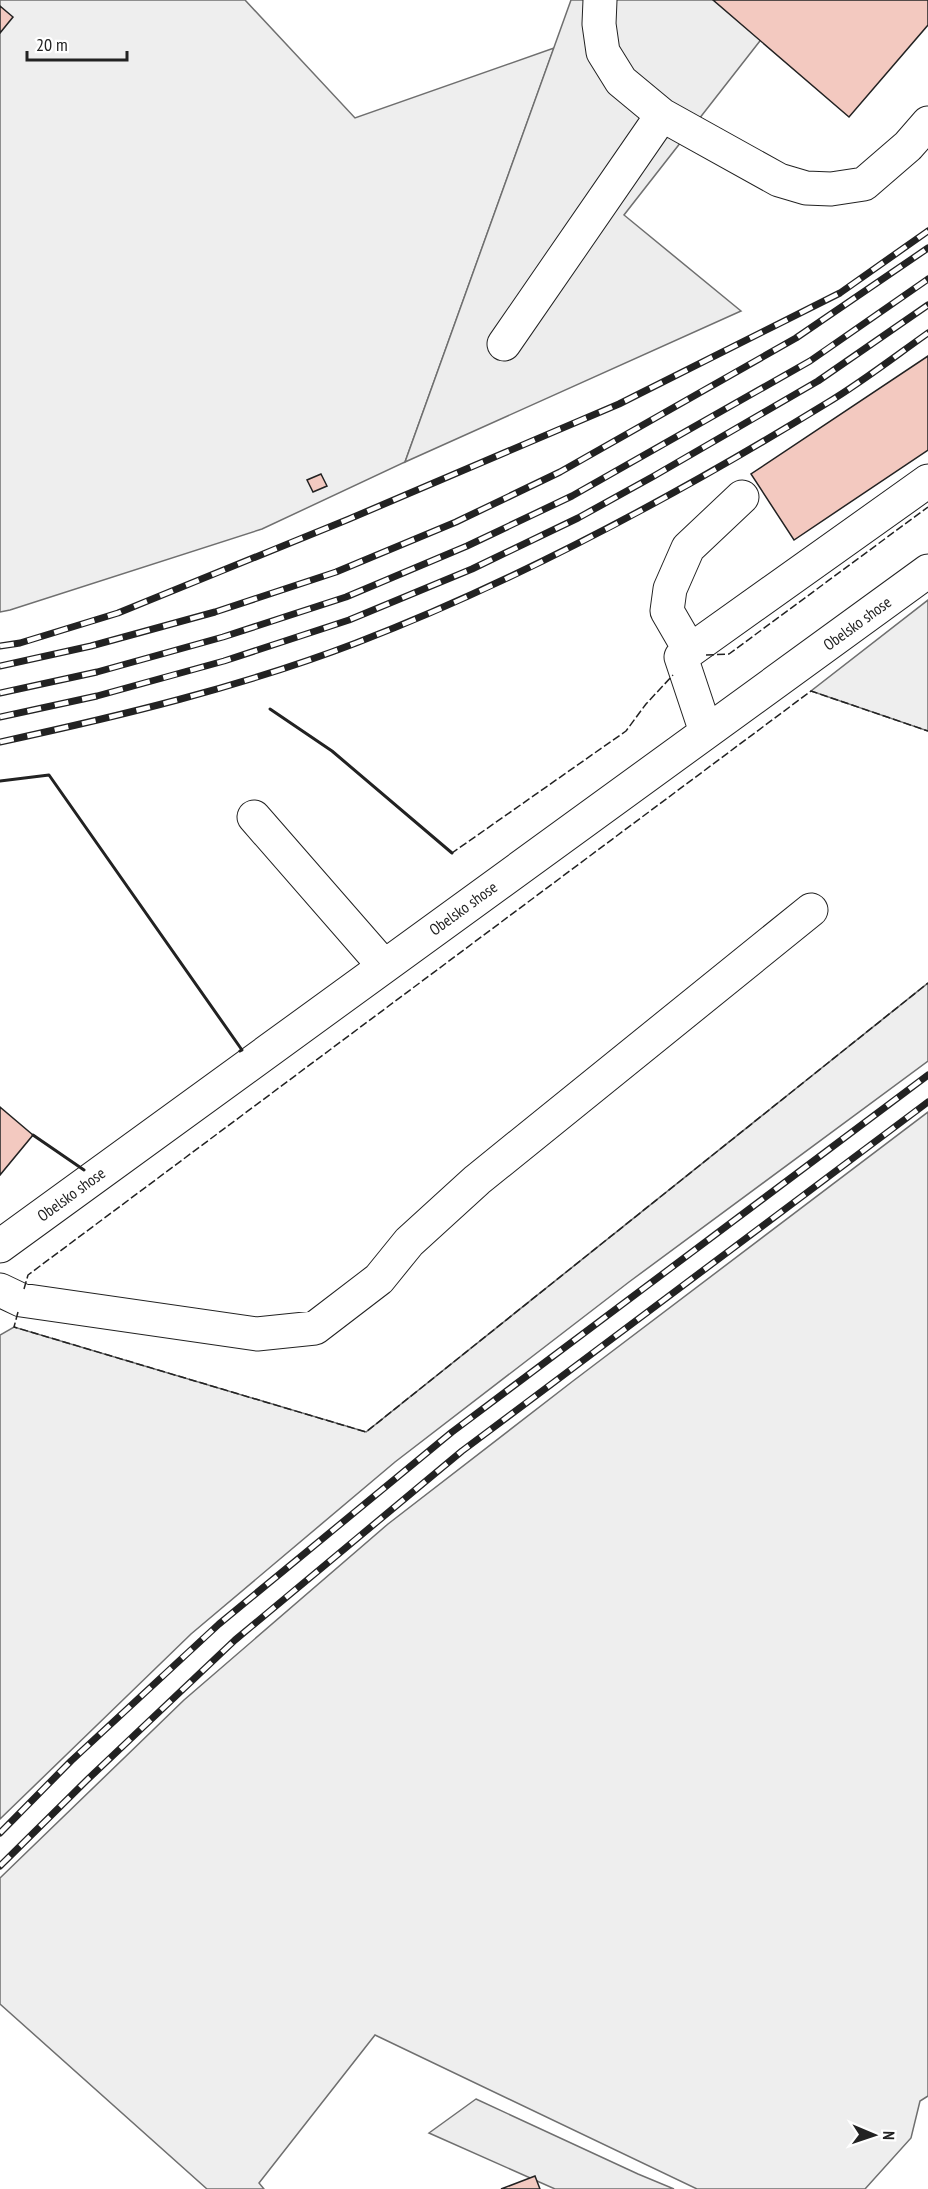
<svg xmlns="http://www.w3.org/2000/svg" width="928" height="2189" viewBox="0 0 928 2189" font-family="'PT Sans Narrow',sans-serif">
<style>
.green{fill:#eee;stroke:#6f6f6f;stroke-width:1.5}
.parking{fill:#ededed;stroke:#6f6f6f;stroke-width:1.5}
.building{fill:#f3c9c0;stroke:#222;stroke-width:1.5}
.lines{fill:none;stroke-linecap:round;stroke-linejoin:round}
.minor-casing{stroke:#222;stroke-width:35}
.minor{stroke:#fff;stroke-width:33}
.rail-casing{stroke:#222;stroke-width:7}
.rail{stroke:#fff;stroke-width:4.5;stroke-dasharray:14;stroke-linecap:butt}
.fence{stroke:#222;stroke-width:1.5;stroke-dasharray:8 3;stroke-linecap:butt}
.wall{stroke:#222;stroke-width:3}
.labels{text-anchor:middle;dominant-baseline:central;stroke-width:4.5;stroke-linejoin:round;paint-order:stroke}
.street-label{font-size:16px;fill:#222;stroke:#fff}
</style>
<rect width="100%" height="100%" fill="#fff"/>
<!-- green -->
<path class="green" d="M0,0H245L355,118L554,48L405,462L262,529L10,610L0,612Z
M928,600V731L811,691Z
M928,983V1061L629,1282L395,1462L191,1634L0,1819V1335L14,1327L366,1432Z
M928,1112V2096L920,2101L911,2138L865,2189H697L375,2035L259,2183L264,2189H207L0,2004V1878L184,1700L388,1524L573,1381Z"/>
<!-- parking -->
<path class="parking" d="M571,0H792L624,215L741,311L405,462Z
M476,2099L638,2174L674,2189H555L429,2133Z"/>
<!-- building -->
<path class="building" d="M713,0H928V25L849,117Z
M0,6L13,17L0,33Z
M928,356V450L794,540L751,474Z
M321,474L327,486L313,492L307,480Z
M0,1107L33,1135L0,1175Z
M535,2176L540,2189H501Z"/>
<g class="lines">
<defs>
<path id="minor" d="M600,0L599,24L603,52L621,81L662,115L779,180L806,188L831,189L864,184L908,146L928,123
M504,344L662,115
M689,649L667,611L670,589L688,548L742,497
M706,732L681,657L928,481
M254,817L384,966
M0,1246L928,571
M0,1290L21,1300L257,1334L315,1328L379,1279L409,1242L477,1180L811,910"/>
</defs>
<!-- minor casing -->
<use href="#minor" class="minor-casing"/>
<!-- minor -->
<use href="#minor" class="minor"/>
<defs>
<path id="rail" d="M0,646L20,643L118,613L349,519L619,404L840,293L928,231
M0,666L91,646L215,612L336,572L456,522L560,472L796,338L928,248
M0,693L97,672L223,637L346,597L467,546L572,496L810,361L928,279
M0,717L97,696L224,661L349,620L472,569L578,518L654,476L818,381L928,305
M0,742C120,716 241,687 356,643C520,580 677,495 827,403C862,382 894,357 928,333
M0,1833L71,1761L219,1624L452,1432L928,1075
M0,1866L87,1780L235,1640L462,1451L928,1102"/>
</defs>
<!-- rail casing -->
<use href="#rail" class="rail-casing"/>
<!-- rail -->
<use href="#rail" class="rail"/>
<!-- fence -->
<path class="fence" d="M706,655L729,654L928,507
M270,709L332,751L452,853L626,731L646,704L673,675
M24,1289L28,1275L811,691L928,731
M18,1312L14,1327L366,1432L928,983"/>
<!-- wall -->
<path class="wall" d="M270,709L332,751L452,853
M0,781L49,775L242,1050L240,1051
M33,1135L84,1170"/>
</g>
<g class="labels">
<!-- street labels -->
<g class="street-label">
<text transform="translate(857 623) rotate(-36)">Obelsko shose</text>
<text transform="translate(463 908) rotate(-36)">Obelsko shose</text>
<text transform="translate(71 1194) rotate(-36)">Obelsko shose</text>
</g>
</g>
<!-- north arrow -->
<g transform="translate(874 2135) rotate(92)" stroke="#ffffff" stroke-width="4.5" paint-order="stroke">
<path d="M0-4.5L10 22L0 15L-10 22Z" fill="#222222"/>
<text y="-9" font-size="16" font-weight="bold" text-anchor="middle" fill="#222222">N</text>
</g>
<!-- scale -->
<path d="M27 51v9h100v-9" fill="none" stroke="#222222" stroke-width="3"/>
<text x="36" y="51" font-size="18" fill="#222222" stroke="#ffffff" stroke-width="4.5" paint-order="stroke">20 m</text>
</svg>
